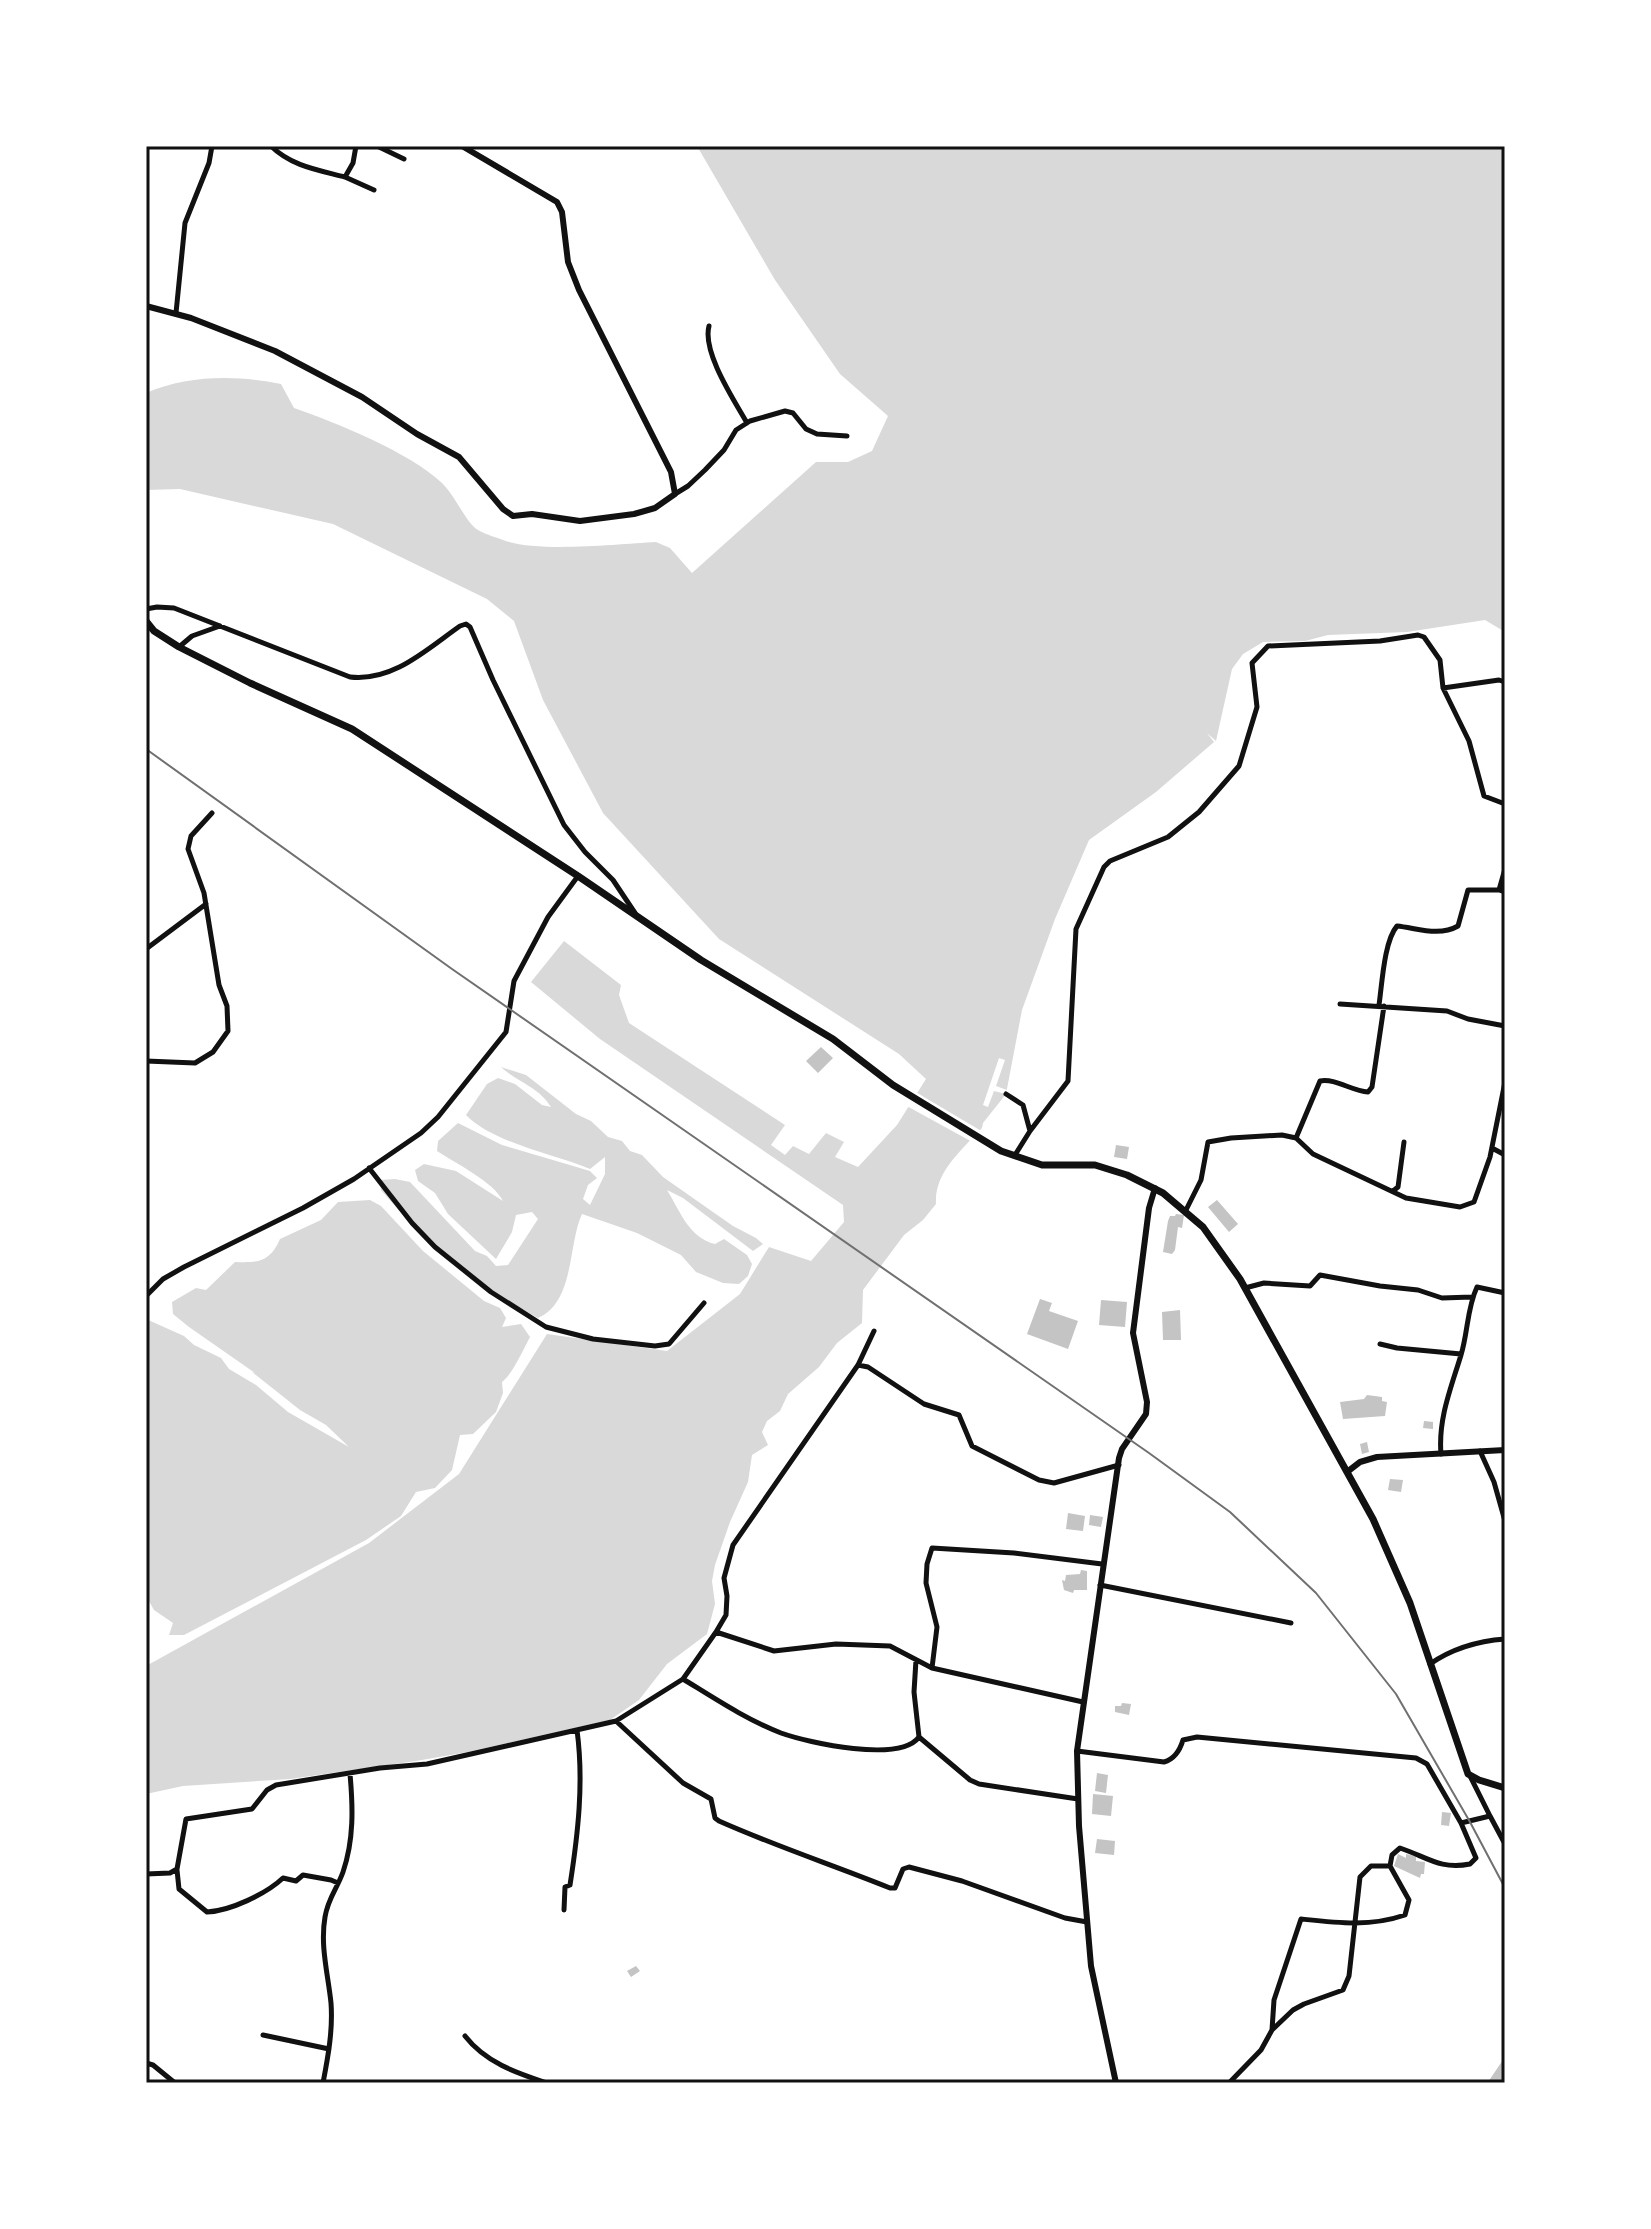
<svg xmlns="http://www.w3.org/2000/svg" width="1651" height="2229" viewBox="0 0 1651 2229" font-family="Karla,sans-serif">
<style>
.water{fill:#d9d9d9}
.pier{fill:#fff}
.building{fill:#c4c4c4}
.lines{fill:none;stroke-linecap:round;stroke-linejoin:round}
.minor{stroke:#111;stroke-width:5}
.tertiary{stroke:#111;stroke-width:6}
.secondary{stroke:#111;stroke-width:6}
.primary{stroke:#111;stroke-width:7}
.rail{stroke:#707070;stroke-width:2}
.neatline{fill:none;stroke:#111;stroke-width:3}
</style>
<rect width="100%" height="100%" fill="#fff"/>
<!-- water -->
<path class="water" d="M697,146H1505V632L1485,620L1407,632L1328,635L1305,641L1263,642L1243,654L1232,669L1216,741L1207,733L1214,742L1156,792L1089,840L1055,919L1022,1010L1006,1094L983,1123L982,1128C962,1150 934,1172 936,1204L923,1220L904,1235L863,1290L862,1323L837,1343L819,1367L788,1394L780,1411L767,1421L762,1432L768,1445L752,1455L748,1482L730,1522L715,1565L712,1581L715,1604L707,1634L667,1664L639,1700L610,1720L468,1752L416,1761L290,1779L183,1786L146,1794V1666L369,1543L459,1474L547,1334L667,1351L740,1294L769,1247L811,1261L844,1222L843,1205L600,1039L531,982L564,941L621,985L619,995L629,1023L785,1125L771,1145L785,1155L793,1146L809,1154L826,1133L844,1142L835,1157L858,1167L897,1125L926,1079L899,1054L719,939L603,813L543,700L514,621L487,599L333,524L180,489L146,490V393C188,375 236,375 281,384L294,408C337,423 409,452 442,483C455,496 464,518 475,528C481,533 495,537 503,540C537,553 617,544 656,542L670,548L692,573L816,462H848L872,451L888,416L840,374L775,280Z
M501,1067L526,1075L576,1114L591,1121L608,1137L622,1141L630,1151L642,1155L663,1177L733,1226L756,1238L763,1244L753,1251L683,1198L667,1190C680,1211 689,1238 715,1244L724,1239L747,1255L752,1264L748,1276L739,1284L723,1283L696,1272L681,1255L637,1233L582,1214C568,1243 575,1302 538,1318C479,1286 425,1242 381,1190L380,1180L395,1179L410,1182L475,1251L487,1256L496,1266L508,1265L538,1219L532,1212L516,1215L512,1232L496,1259L448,1214L435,1193L418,1181L415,1170L424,1164L456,1171L503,1201C494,1182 455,1163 437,1151L438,1141L458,1123L502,1145L590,1171L597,1178L588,1185L583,1199L590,1205L605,1174V1157L590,1169C554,1154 493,1143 466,1115L487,1084L498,1078L515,1084L542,1105L551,1107C539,1087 517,1082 501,1067Z
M370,1200L381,1206L423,1251L484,1301L500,1308L506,1318L502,1327L521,1324L530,1337C523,1350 512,1375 502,1382L503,1393L496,1412L473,1434L460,1435L452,1470L435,1488L416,1492L401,1516L366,1540L184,1635H169L173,1623L154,1610L146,1596V1319L184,1336L194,1345L221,1358L229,1369L256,1385L288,1412L349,1447L326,1425L300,1410L252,1372L255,1373L189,1327L173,1314L172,1302L196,1288L206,1290L235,1262C258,1263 270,1262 280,1239L321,1220L338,1202Z"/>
<!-- pier -->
<path class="pier" d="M999,1058L1005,1060L996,1086L1007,1090L1006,1094L994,1091L988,1107L983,1105Z
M914,1091L983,1132L974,1143L905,1105Z"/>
<!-- building -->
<path class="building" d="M821,1047L833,1058L818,1073L806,1061Z
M1116,1145L1129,1147L1127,1159L1114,1157Z
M1217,1200L1238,1224L1229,1232L1208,1207Z
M1176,1214L1184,1215L1182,1228L1178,1227L1175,1250L1172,1254L1163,1252L1168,1221L1170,1216H1175Z
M1040,1299L1052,1303L1049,1311L1078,1321L1068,1349L1027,1334Z
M1101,1300L1127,1302L1125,1327L1099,1325Z
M1180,1310L1181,1340H1163L1162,1312Z
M1367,1395L1382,1397V1401L1387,1402L1385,1416L1343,1419L1340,1402L1364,1399Z
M1424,1421L1433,1422V1429L1423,1428Z
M1367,1442L1369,1452L1362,1454L1360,1444Z
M1390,1479L1403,1480L1401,1492L1388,1490Z
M1068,1513L1085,1516L1083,1531L1066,1529Z
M1090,1515L1103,1517L1101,1527L1089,1525Z
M1081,1570L1087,1571V1590H1074L1073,1593L1064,1590L1062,1580L1065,1581L1066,1575L1080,1574Z
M1122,1703L1131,1704L1129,1715L1115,1712V1706H1121Z
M1097,1773L1108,1775L1106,1793L1095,1791Z
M1093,1794L1113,1796L1111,1816L1092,1814Z
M1442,1812L1451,1813L1449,1826L1441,1825Z
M1097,1839L1115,1841L1114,1855L1095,1853Z
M1398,1854L1406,1858V1854L1416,1856V1861L1425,1862L1424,1874H1421L1420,1878L1394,1866Z
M636,1966L640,1971L631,1977L627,1971Z
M1505,2057V2078L1502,2083H1490L1488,2082Z"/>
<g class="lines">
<!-- minor -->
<path class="minor" d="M271,146C291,166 318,170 345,177L353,163L356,146
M377,146L404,159
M345,177L374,190
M176,313L185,223L209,163L212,146
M709,326C702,352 734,400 747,423
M675,494L688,486L705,470L724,450L736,430L750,421L785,411L793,413L806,429L817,434L847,436
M146,609L157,607L174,608L350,677C393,682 427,649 460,626L466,624L470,627L493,680L564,825L585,852L613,880L635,913
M179,647L192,636L220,626
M1443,688L1499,680L1505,682
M1505,869L1499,890L1505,892
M146,949L206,904
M1340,1004L1447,1011L1468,1019L1505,1026
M1379,1005C1382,985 1384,941 1397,926C1417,928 1439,937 1458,926L1468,890H1499
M146,1061L195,1063L213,1052L228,1031L227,1006L219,985L204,893L188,849L191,836L212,813
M1006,1094L1023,1105L1030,1131L1015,1155
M1030,1131L1068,1081L1076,929L1104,867L1110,861L1168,837L1199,812L1239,766L1257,707L1252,663L1268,646L1380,641L1418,635L1424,637L1440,660L1443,688L1469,741L1484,796L1505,804
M1296,1138L1320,1081C1335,1078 1352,1091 1368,1092L1372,1087L1384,1006
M1492,1148L1505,1155
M369,1168L412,1223L435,1247L491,1292L546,1327L593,1339L655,1346L669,1344L704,1303
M1393,1191L1398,1187L1404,1142
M1185,1212L1201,1180L1208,1142L1231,1138L1282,1135L1296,1138L1313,1154L1406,1198L1460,1207L1474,1202L1490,1157L1505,1082
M1245,1288L1264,1283L1310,1286L1320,1275L1380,1286L1418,1290L1442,1298L1472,1297
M146,1296L163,1279L184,1267L303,1208L354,1179L421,1133L438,1117L506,1032L514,981L548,917L578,876
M1380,1344L1397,1348L1461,1354
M858,1365L868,1367L924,1404L959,1415L972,1446L1039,1480L1054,1483L1119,1465
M1480,1451L1494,1482L1505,1521
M1441,1454C1438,1419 1451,1388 1461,1355C1468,1332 1467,1308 1477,1287L1505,1293
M1100,1585L1291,1623
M716,1632L726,1615L727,1596L724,1578L733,1545L858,1365L874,1331
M916,1660L914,1692L919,1737L970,1780L979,1784L1078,1799
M1430,1664C1453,1648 1478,1641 1505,1639
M932,1668L937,1627L926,1583L927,1564L932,1548L1014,1553L1102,1564
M683,1679C714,1698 747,1720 781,1733C809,1743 900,1763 919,1737
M616,1721L683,1783L711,1799L715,1818L719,1821C775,1846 833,1865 890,1888H895L903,1869L909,1867L962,1881L1065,1918L1087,1922
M1077,1751L1164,1762C1175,1759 1180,1750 1183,1740L1197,1737L1416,1758L1427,1764L1461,1823L1490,1816L1469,1774
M1490,1816L1505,1844
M177,1870L179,1889L207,1912C230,1911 266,1894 283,1878L296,1881L303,1875L331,1880L338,1883
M146,1874L170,1873L177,1869L186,1819L252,1809L267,1790L276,1785L380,1768L427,1764L616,1721L683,1679L716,1632L774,1651L836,1644L890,1646L932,1668L1083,1702
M564,1910L565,1887L570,1885C578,1834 584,1782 577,1730
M1272,2030L1293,2010L1304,2004L1343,1990L1349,1976L1360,1877L1371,1866H1390
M263,2035L329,2049
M465,2036C486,2063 517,2073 547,2083
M146,2063L153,2065L175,2083
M323,2083C328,2057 333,2030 331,2003C328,1974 320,1946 325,1917C328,1898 337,1889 343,1872C354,1840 353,1807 350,1774
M1229,2083L1261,2050L1272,2030L1274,2000L1301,1919C1338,1923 1370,1927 1405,1915L1409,1900L1390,1866L1392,1855L1400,1848C1427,1857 1440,1870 1470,1864L1476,1858L1461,1823"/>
<!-- tertiary -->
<path class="tertiary" d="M146,306L191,318L275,351L362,397L417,434L459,457L503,509L513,516L532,514L580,521L634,514L655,508L675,494L671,472L579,290L568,262L562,212L557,202L462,146"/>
<!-- secondary -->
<path class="secondary" d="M1347,1472L1360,1462L1377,1457L1505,1450
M1116,2083L1091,1966L1079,1826L1077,1751L1119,1458L1122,1449L1146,1414L1147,1402L1133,1333L1149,1208L1155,1188"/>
<!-- primary -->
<path class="primary" d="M146,621L154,631L179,647L250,683L352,729L578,876L701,960L833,1039L893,1085L1001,1151L1042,1165H1095L1127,1175L1163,1193L1203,1227L1240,1279L1373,1519L1410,1603L1468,1774L1479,1780L1505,1788"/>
<!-- rail -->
<path class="rail" d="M146,749L452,969L1149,1453L1230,1512L1316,1593L1396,1694L1470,1822L1505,1888"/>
</g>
<!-- border -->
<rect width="1651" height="2229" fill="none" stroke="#ffffff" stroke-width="296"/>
<rect x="148" y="148" width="1355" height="1933" class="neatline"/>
</svg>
